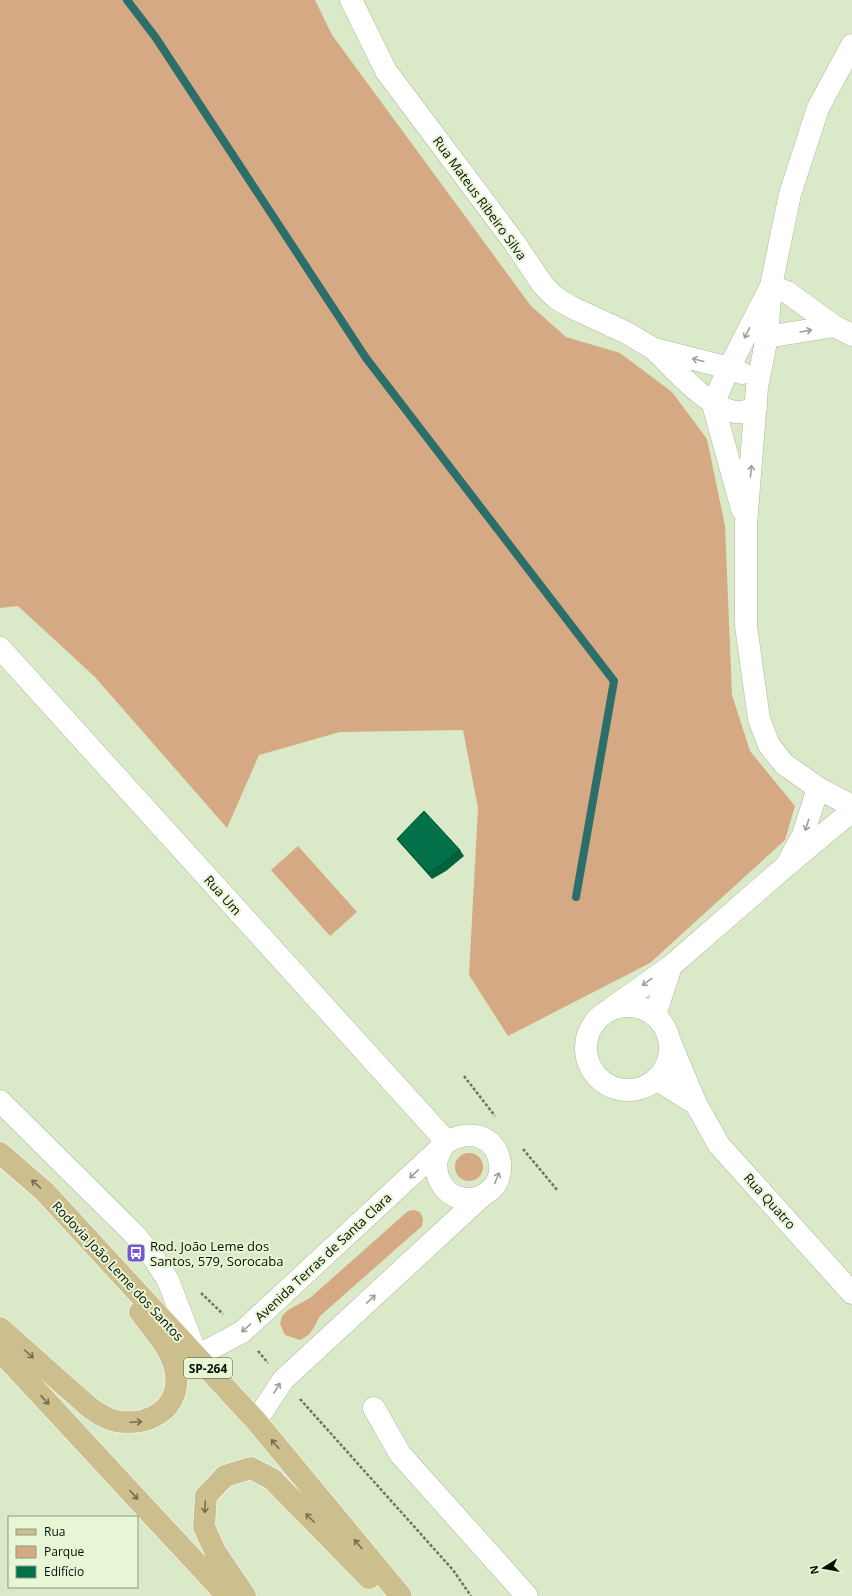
<svg xmlns="http://www.w3.org/2000/svg" width="852" height="1596" viewBox="0 0 852 1596" font-family="'Open Sans',sans-serif">
<style>
.green{fill:#d5a983}
.lines{fill:none;stroke-linecap:round;stroke-linejoin:round}
.stream{stroke:#2c6f6a;stroke-width:8}
.minor-casing{stroke:#acba9b;stroke-width:23}
.major-casing{stroke:#fff;stroke-width:23}
.path{stroke:#6c7561;stroke-width:2.5;stroke-dasharray:3 2;stroke-linecap:butt}
.minor{stroke:#fff;stroke-width:22}
.major{stroke:#cdbf8d;stroke-width:22}
.wall{fill:#02613f}
.building{fill:#027149;stroke:#014f33}
.oneway{stroke:#9d9f9b}
.oneway2{stroke:#756f50}
.labels{text-anchor:middle;dominant-baseline:central;stroke-width:4;stroke-linejoin:round;paint-order:stroke}
.shield{fill:#e7f6d5;stroke:#4c5443;stroke-width:1}
.shield-label{font-size:12px;font-weight:bold;fill:#0a0e05}
.street-label{font-size:13px;fill:#0a0e05;stroke:#e7f6d5}
.poi-label{font-size:13px;fill:#0a0e05;stroke:#e7f6d5;text-anchor:start}
</style>
<rect width="100%" height="100%" fill="#dae9c8"/>
<!-- green -->
<path class="green" d="M0,0H315L332,35L531,306L566,337L620,353L672,392L707,439L725,526L732,695L750,751L795,806L785,840L650,963L508,1036L469,975L478,808L463,730L340,732L259,755L227,828L95,677L18,606L0,608Z
M298,846L357,912L330,936L271,870Z
M455 1167a14 14 0 1 1 28 0a14 14 0 1 1-28 0Z
M414,1210L420,1212L423,1219L422,1226L320,1316C313,1328 313,1334 300,1340L285,1335L280,1324L282,1316L288,1310L310,1298L408,1211Z"/>
<g class="lines">
<!-- stream -->
<path class="stream" d="M127,0L156,38L366,358L614,681L576,897"/>
<defs>
<path id="minor" d="M351,0L386,71L514,242L543,285L556,298L571,307L627,333L654,349
M771,286L767,337L757,387L746,524V626L759,719L769,745L784,764L818,788L852,806
M834,326L852,335
M767,337L834,326L787,292L771,286
M742,373L729,368L654,349C673,368 709,409 736,412C744,413 749,410 756,407
M742,509L713,404L729,368L771,286L790,194L818,108L852,45
M0,648L447,1142
M818,788L803,835L786,866L852,811
M671,966L786,866
M586 1048a42 42 0 1 1 84 0a42 42 0 1 1-84 0Z
M612,1008L671,966L655,1015
M656,1079L696,1104L670,1042
M0,1101L135,1235L153,1257L168,1280L197,1356L242,1332L447,1142C469,1129 497,1135 500,1164C503,1187 480,1203 460,1198C444,1194 433,1175 437,1159C438,1155 441,1151 442,1148
M696,1104L719,1145L852,1293
M374,1408L400,1454L527,1596
M256,1421L283,1380L482,1196"/>
<path id="major" d="M0,1153L44,1191L256,1421L401,1596
M0,1328L89,1407C98,1413 106,1419 116,1421C147,1427 180,1410 176,1375C174,1351 154,1331 140,1312
M0,1351L227,1596
M245,1596L216,1553L204,1527L206,1496L225,1476L251,1468L272,1479L369,1578"/>
</defs>
<!-- minor casing -->
<use href="#minor" class="minor-casing"/>
<!-- major casing -->
<use href="#major" class="major-casing"/>
<!-- path -->
<path class="path" d="M464,1076L495,1116
M523,1149L558,1191
M201,1293L223,1314
M258,1351L268,1363
M300,1399L453,1570L471,1596"/>
<!-- minor -->
<use href="#minor" class="minor"/>
<!-- major -->
<use href="#major" class="major"/>
</g>
<!-- wall -->
<path class="wall" d="M397,839L460,850L464,856L446,871L432,879L401,844Z"/>
<!-- building -->
<path class="building" d="M424,811L460,850L441,865L428,873L397,839Z"/>
<!-- one-way arrows -->
<defs><path id="oneway-shaft" d="M-6 0H5M1.5-3L5.5 0L1.5 3" fill="none" stroke-width="1.6" stroke-linecap="round" stroke-linejoin="round"/></defs>
<g class="oneway">
<use href="#oneway-shaft" transform="translate(806 331) rotate(-10)"/>
<use href="#oneway-shaft" transform="translate(747 333) rotate(117)"/>
<use href="#oneway-shaft" transform="translate(698 360) rotate(-166)"/>
<use href="#oneway-shaft" transform="translate(751 471) rotate(-85)"/>
<use href="#oneway-shaft" transform="translate(807 825) rotate(107)"/>
<use href="#oneway-shaft" transform="translate(647 982) rotate(144)"/>
<use href="#oneway-shaft" transform="translate(414 1174) rotate(137)"/>
<use href="#oneway-shaft" transform="translate(497 1178) rotate(-68)"/>
<use href="#oneway-shaft" transform="translate(371 1299) rotate(-43)"/>
<use href="#oneway-shaft" transform="translate(246 1328) rotate(139)"/>
<use href="#oneway-shaft" transform="translate(277 1388) rotate(-58)"/>
</g>
<g class="oneway2">
<use href="#oneway-shaft" transform="translate(36 1184) rotate(-139)"/>
<use href="#oneway-shaft" transform="translate(29 1354) rotate(42)"/>
<use href="#oneway-shaft" transform="translate(45 1400) rotate(47)"/>
<use href="#oneway-shaft" transform="translate(136 1422) rotate(-3)"/>
<use href="#oneway-shaft" transform="translate(275 1444) rotate(-130)"/>
<use href="#oneway-shaft" transform="translate(134 1495) rotate(47)"/>
<use href="#oneway-shaft" transform="translate(205 1507) rotate(93)"/>
<use href="#oneway-shaft" transform="translate(310 1518) rotate(-135)"/>
<use href="#oneway-shaft" transform="translate(358 1544) rotate(-130)"/>
</g>
<!-- icons -->
<defs>
<symbol id="bus-square" viewBox="-11 -11 22 22"><rect x="-9" y="-9" width="18" height="18" rx="4" fill="#7859d3" stroke="#e7f6d5"/><path d="M-5-6H5V4H4V6H2V4H-2V6H-4V4H-5ZM-3.5-4V0h7V-4ZM-3.5 1.2v1.5H-2V1.2ZM2 1.2v1.5H3.5V1.2Z" fill="#fff"/></symbol>
</defs>
<g fill-rule="evenodd">
<use href="#bus-square" x="125" y="1242" width="22" height="22"/>
</g>
<g class="labels">
<!-- shield labels -->
<rect class="shield" x="184" y="1358" width="48" height="20" rx="3"/>
<g class="shield-label">
<text x="208" y="1368">SP-264</text>
</g>
<!-- street labels -->
<g class="street-label">
<text transform="translate(480 198) rotate(54)">Rua Mateus Ribeiro Silva</text>
<text transform="translate(223 895) rotate(48)">Rua Um</text>
<text transform="translate(770 1201) rotate(48)">Rua Quatro</text>
<text transform="translate(323 1257) rotate(-43)">Avenida Terras de Santa Clara</text>
<text transform="translate(118 1271) rotate(47)">Rodovia João Leme dos Santos</text>
</g>
<!-- poi labels -->
<g class="poi-label">
<text x="150" y="1246">Rod. João Leme dos<tspan x="150" dy="15">Santos, 579, Sorocaba</tspan></text>
</g>
</g>
<!-- legend -->
<rect x="8" y="1516" width="130" height="72" fill="#e7f6d5" stroke="#8f9982"/>
<rect x="16" y="1529" width="20" height="6" fill="#cdbf8d" stroke="#8f9982"/>
<text x="44" y="1536" font-size="12" fill="#0a0e05">Rua</text>
<rect x="16" y="1546" width="20" height="12" fill="#d5a983" stroke="#8f9982"/>
<text x="44" y="1556" font-size="12" fill="#0a0e05">Parque</text>
<rect x="16" y="1566" width="20" height="12" fill="#027149" stroke="#8f9982"/>
<text x="44" y="1576" font-size="12" fill="#0a0e05">Edifício</text>
<!-- north arrow -->
<g transform="translate(824 1568) rotate(259)" stroke="#e7f6d5" stroke-width="3" paint-order="stroke">
<path d="M0-3L7 15L0 10L-7 15Z" fill="#0a0e05"/>
<text y="-6" font-size="11" font-weight="bold" text-anchor="middle" fill="#0a0e05">N</text>
</g>
</svg>
